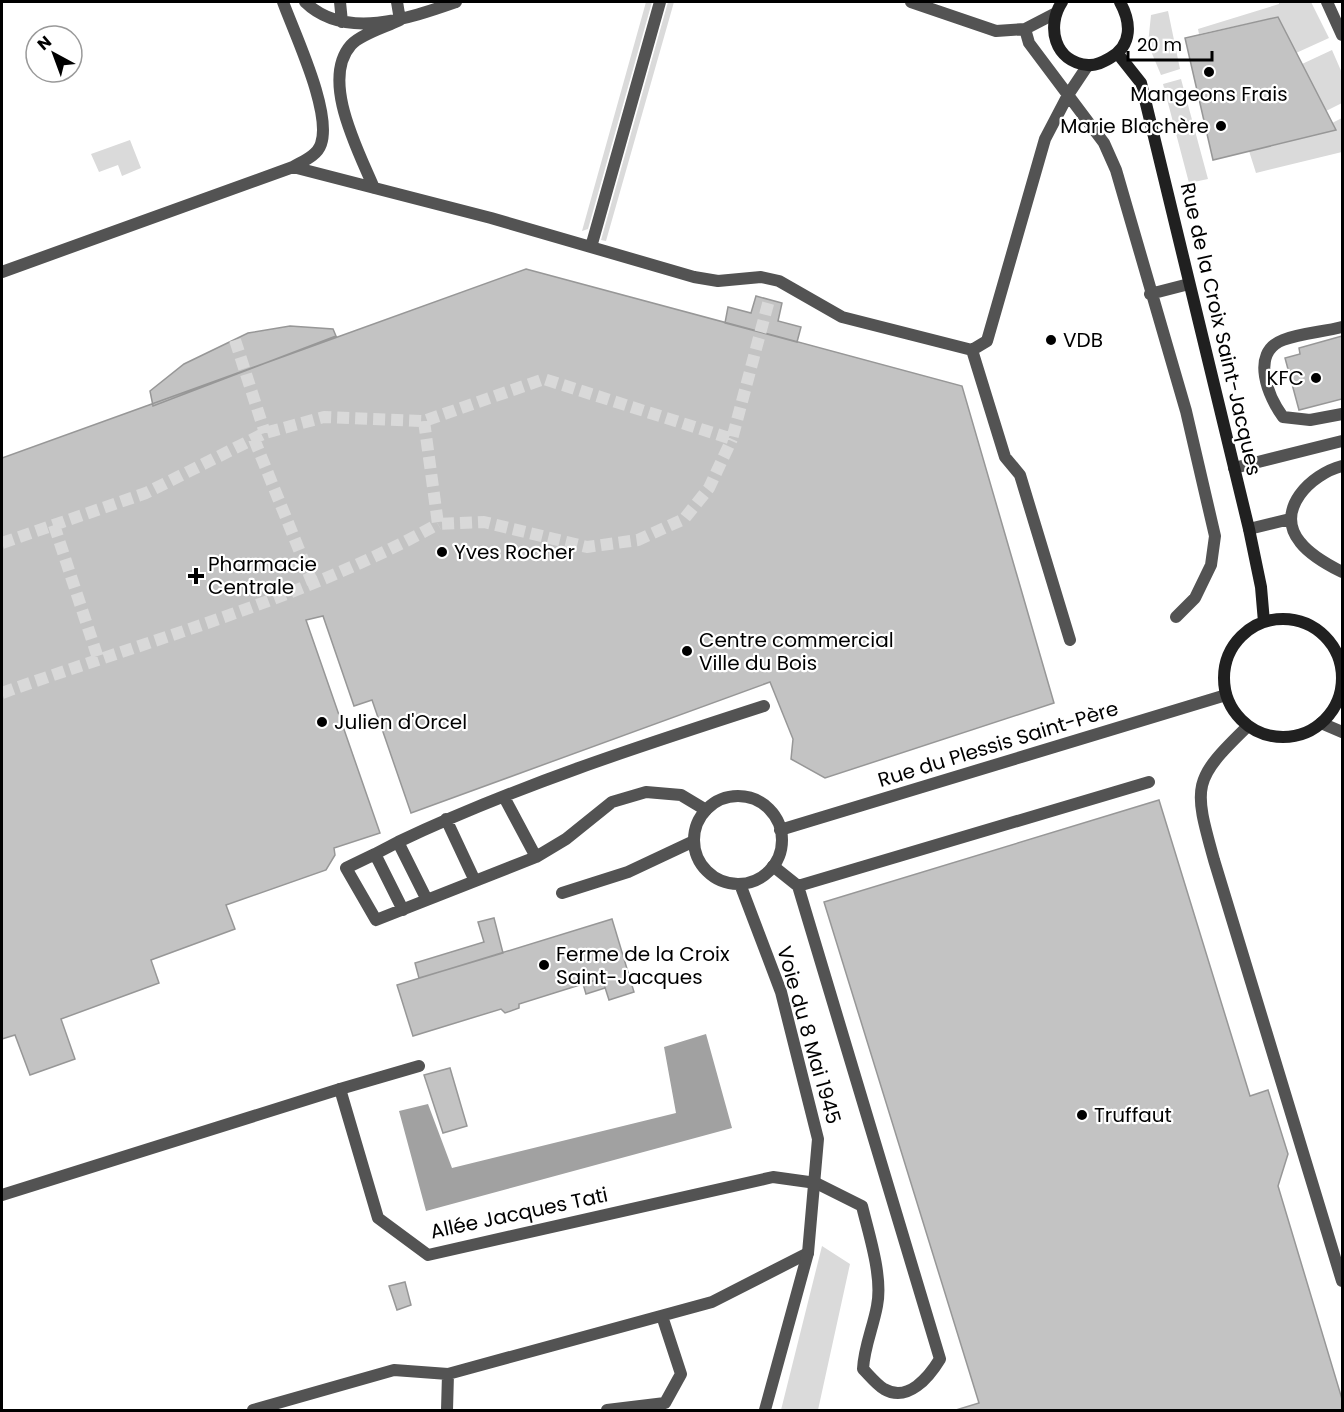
<svg xmlns="http://www.w3.org/2000/svg" width="1344" height="1412" viewBox="0 0 1344 1412" font-family="Poppins,sans-serif">
<style>
.green{fill:#dadada}
.water{fill:#a1a1a1}
.building{fill:#c3c3c3;stroke:#979797;stroke-width:1.5}
.lines{fill:none;stroke-linecap:round;stroke-linejoin:round}
.street-tunnel{stroke:#d9d9d9;stroke-width:12;stroke-dasharray:12 6;stroke-linecap:butt}
.lane{stroke:#535353;stroke-width:12}
.street{stroke:#535353;stroke-width:12}
.secondary{stroke:#202020;stroke-width:12}
.poi-dot{fill:#000;stroke:#fff;stroke-width:2}
.labels{text-anchor:middle;dominant-baseline:central;stroke-width:4.5;stroke-linejoin:round;paint-order:stroke}
.poi-label{font-size:20px;fill:#000;stroke:#fff;text-anchor:start}
.street-label{font-size:20px;fill:#000;stroke:#fff}
</style>
<rect width="100%" height="100%" fill="#fff"/>
<!-- green -->
<path class="green" d="M646,2H652L588,229L582,231Z
M668,2H674L606,241L601,240Z
M1279,2H1311L1329,38L1296,53L1278,17L1199,34L1198,29L1279,4Z
M1168,11L1180,69L1161,75L1148,44L1151,15Z
M1332,50L1342,73V103L1326,111L1302,64Z
M1181,79L1208,179L1189,183L1163,84Z
M1342,118V152L1256,173L1249,151L1335,130L1332,123Z
M130,140L141,168L122,176L118,165L99,172L91,154Z
M822,1246L850,1264L818,1410H781Z"/>
<!-- water -->
<path class="water" d="M706,1034L732,1128L426,1211L399,1111L428,1104L452,1168L676,1113L664,1047Z"/>
<!-- building -->
<path class="building" d="M1278,17L1336,130L1213,160L1185,38Z
M526,269L962,386L1054,703L825,778L791,759L793,739L770,682L411,813L372,700L354,706L323,616L306,620L380,833L334,848L335,855L326,870L226,905L235,929L151,960L159,983L61,1019L75,1059L30,1075L15,1035L2,1039V458Z
M756,296L782,303L778,321L801,327L797,342L725,323L728,307L751,313Z
M290,326L333,329L336,336L153,406L150,391L184,364L248,333Z
M1342,336V399L1299,410L1285,358L1300,354L1299,348Z
M1159,800L1250,1096L1268,1090L1288,1154L1278,1186L1342,1399V1410H956L979,1403L824,902Z
M494,918L503,953L419,978L415,963L484,942L478,922Z
M612,919L634,992L609,1000L602,978L519,1004V1008L505,1013L501,1009L413,1036L397,985Z
M602,978L605,988L586,994L583,984Z
M450,1068L467,1126L443,1133L424,1075Z
M405,1282L411,1305L397,1310L389,1286Z"/>
<g class="lines">
<!-- street-tunnel -->
<path class="street-tunnel" d="M235,340L265,433
M424,421L438,524L484,522L587,547L638,540L684,519L709,488L732,439
M254,439L313,584
M54,525L98,658
M2,543L146,493L265,433L324,417L424,421L544,379L732,439L769,300
M2,693C146,641 304,599 438,524"/>
<!-- lane -->
<path class="lane" d="M305,2C345,41 410,18 456,2
M340,2L342,22
M911,2L996,31L1025,29L1054,14
M1327,2L1342,35
M1025,29L1029,43L1104,143L1116,170L1186,411L1215,536L1211,565L1195,598L1176,617
M293,167L491,218L694,277L718,281L761,277L779,281L842,317L972,350L987,341L1045,139L1068,95L1088,65
M374,188C359,152 320,80 351,45C361,34 386,27 400,20L397,2
M591,247L660,2
M2,272L293,167C303,161 317,156 321,144C332,112 295,35 283,2
M1150,294L1189,284
M1342,327C1323,332 1301,333 1283,340C1249,353 1269,398 1283,417L1310,420L1342,414
M972,350L1005,457L1020,475L1070,640
M1342,466C1311,474 1274,510 1300,542C1310,555 1328,565 1342,572
M1234,468L1342,441
M1249,529L1290,519
M1321,723L1342,732
M1248,726C1192,780 1193,785 1214,860L1342,1281
M504,797L536,857
M446,819L475,881
M398,842L375,854L403,910
M375,854L346,868L376,920L536,857L566,839L612,802L646,792L681,795L706,810
M773,866L798,886L1149,782
M798,886L940,1359C929,1377 908,1403 884,1389C876,1384 869,1375 863,1369C864,1347 873,1328 877,1306C883,1277 869,1235 862,1206L816,1183
M562,893L628,872L694,841
M427,900L398,842C516,786 640,746 764,706
M340,1089L419,1066
M253,1410L394,1370L448,1374
M447,1410L448,1374L712,1302L808,1253
M607,1410L665,1403L681,1374L662,1316"/>
<!-- street -->
<path class="street" d="M694 840a44 44 0 1 1 88 0a44 44 0 1 1-88 0Z
M780,830L1226,695
M740,884L781,992L818,1139L808,1253L765,1410
M2,1195L340,1089L378,1218L428,1255L773,1177L816,1183"/>
<!-- secondary -->
<path class="secondary" d="M1062,2C1046,26 1054,62 1088,65C1096,66 1103,62 1110,58C1133,45 1131,22 1120,2
M1118,54L1141,83L1249,529L1261,587L1264,622
M1224 678a59 59 0 1 1 118 0a59 59 0 1 1-118 0Z"/>
</g>
<!-- markers -->
<g class="poi-dot">
<circle cx="1209" cy="72" r="6"/>
<circle cx="1221" cy="126" r="6"/>
<circle cx="1051" cy="340" r="6"/>
<circle cx="1316" cy="378" r="6"/>
<circle cx="442" cy="552" r="6"/>
<path d="M193 567h6v6h6v6h-6v6h-6v-6h-6v-6h6z"/>
<circle cx="687" cy="651" r="6"/>
<circle cx="322" cy="722" r="6"/>
<circle cx="544" cy="965" r="6"/>
<circle cx="1082" cy="1115" r="6"/>
</g>
<g class="labels">
<!-- poi labels -->
<g class="poi-label">
<text x="1209" y="94" text-anchor="middle">Mangeons Frais</text>
<text x="1209" y="126" text-anchor="end">Marie Blachère</text>
<text x="1063" y="340">VDB</text>
<text x="1304" y="378" text-anchor="end">KFC</text>
<text x="454" y="552">Yves Rocher</text>
<text x="208" y="564">Pharmacie<tspan x="208" dy="23">Centrale</tspan></text>
<text x="699" y="640">Centre commercial<tspan x="699" dy="23">Ville du Bois</tspan></text>
<text x="334" y="722">Julien d'Orcel</text>
<text x="556" y="954">Ferme de la Croix<tspan x="556" dy="23">Saint-Jacques</tspan></text>
<text x="1094" y="1115">Truffaut</text>
</g>
<!-- street labels -->
<g class="street-label">
<text transform="translate(1221 329) rotate(77)">Rue de la Croix Saint-Jacques</text>
<text transform="translate(998 744) rotate(-17)">Rue du Plessis Saint-Père</text>
<text transform="translate(809 1035) rotate(74)">Voie du 8 Mai 1945</text>
<text transform="translate(519 1213) rotate(-12)">Allée Jacques Tati</text>
</g>
</g>
<!-- border -->
<rect width="1344" height="1412" fill="none" stroke="#000000" stroke-width="6"/>
<!-- north arrow -->
<g transform="translate(54 54) rotate(319)"><circle r="28" fill="#ffffff" stroke="#999999" stroke-width="1.5"/>
<path d="M0-4.5L10 22L0 15L-10 22Z" fill="#000000"/>
<text y="-9" font-size="16" font-weight="bold" text-anchor="middle" fill="#000000">N</text>
</g>
<!-- scale -->
<path d="M1128 51v9h84v-9" fill="none" stroke="#000000" stroke-width="3"/>
<text x="1137" y="51" font-size="18" fill="#000000" stroke="#ffffff" stroke-width="4.5" paint-order="stroke">20 m</text>
</svg>
